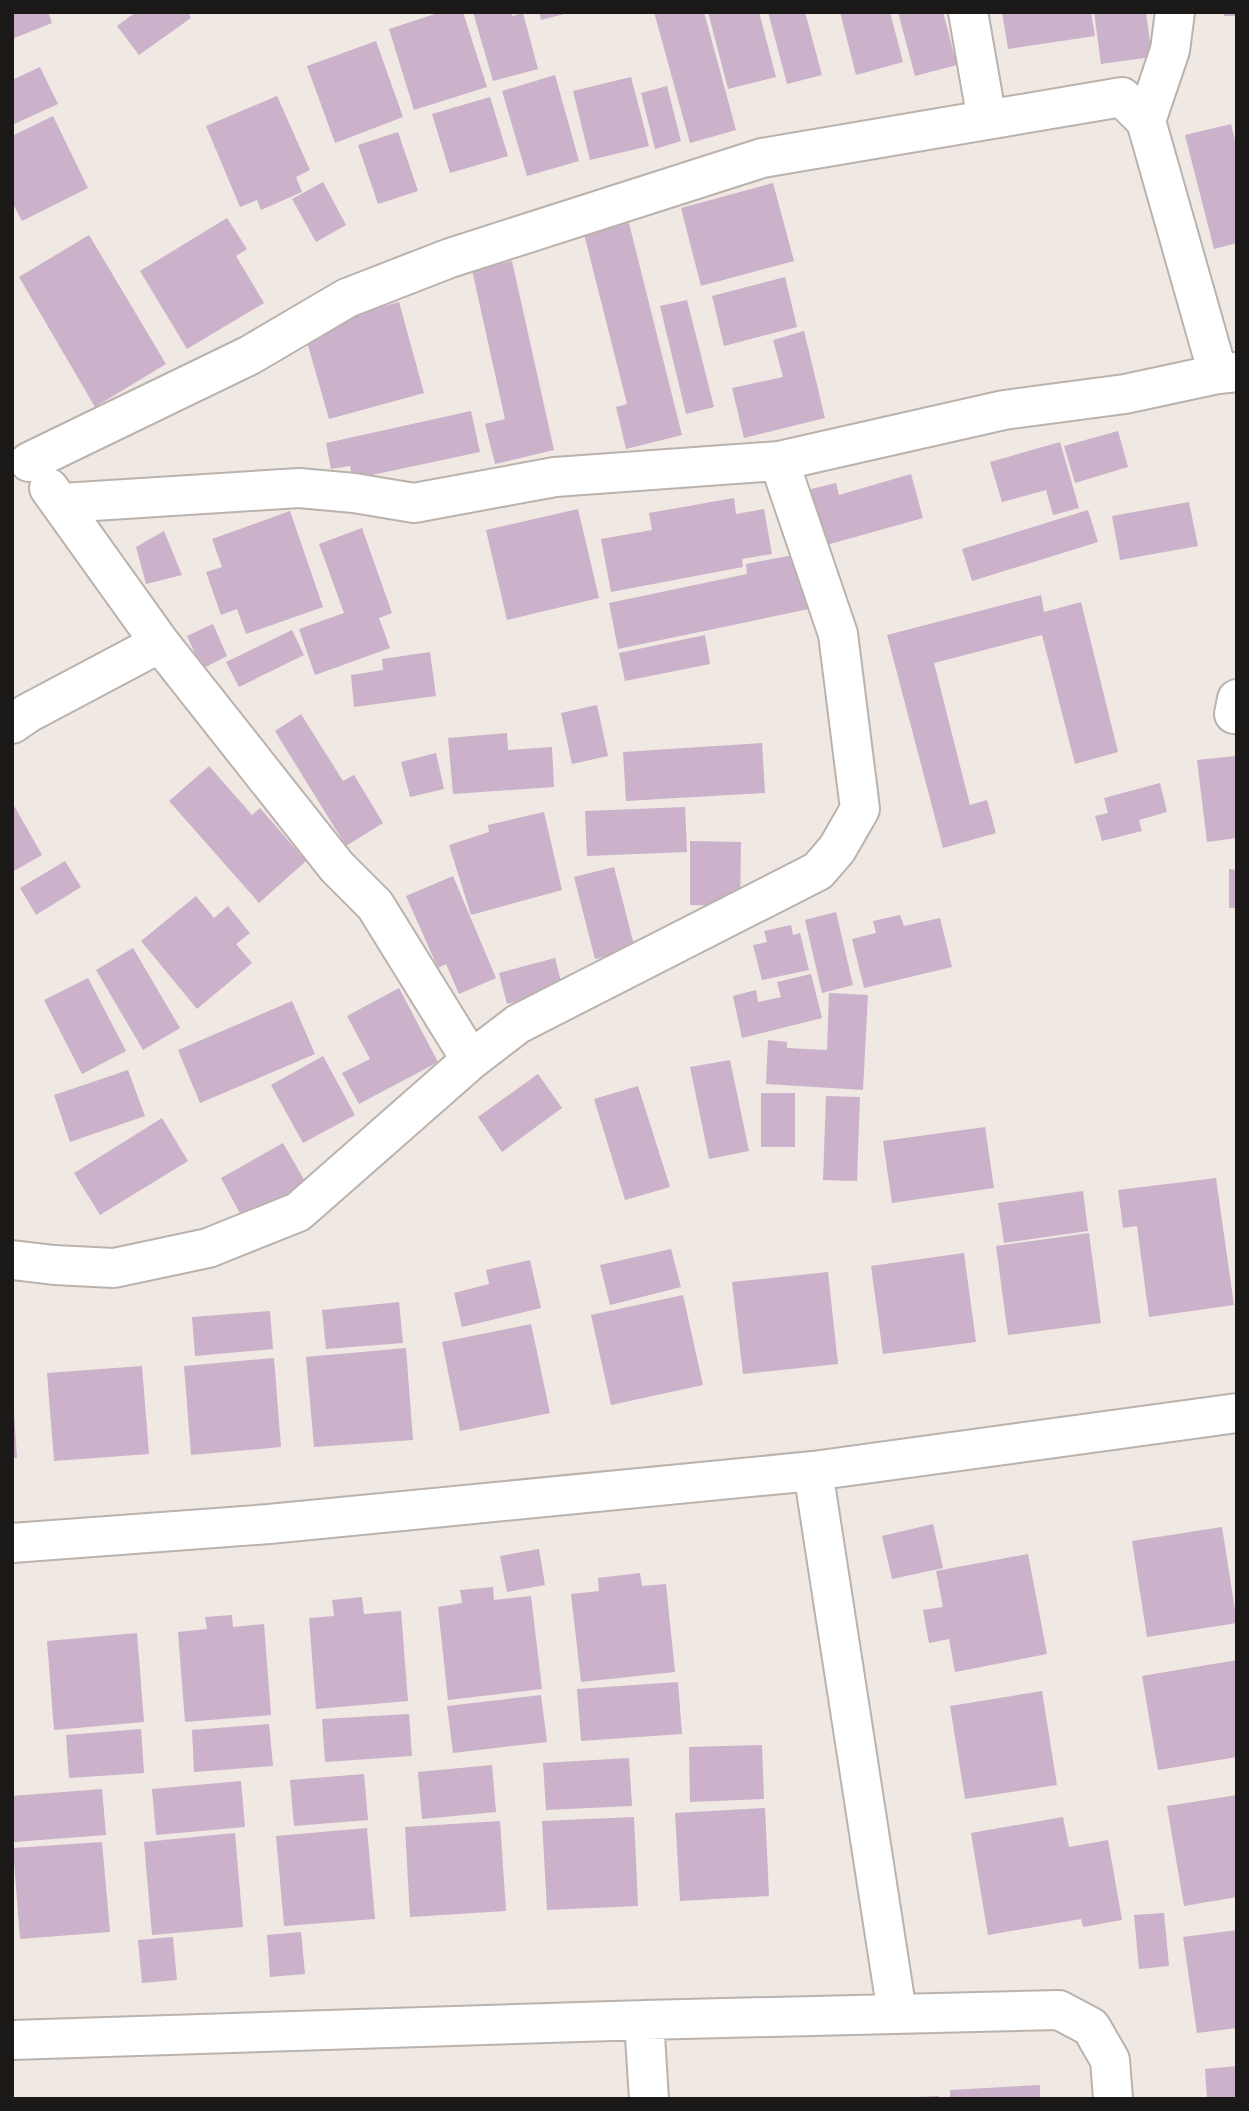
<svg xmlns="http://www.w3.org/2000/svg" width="1249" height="2111" viewBox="0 0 1249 2111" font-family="Quicksand,sans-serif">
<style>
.building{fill:#cbb1c9}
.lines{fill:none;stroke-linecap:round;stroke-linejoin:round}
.minor-casing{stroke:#bab2ad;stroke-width:42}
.minor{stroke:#fff;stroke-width:38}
</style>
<rect width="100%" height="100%" fill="#f0e8e3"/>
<!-- building -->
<path class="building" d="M12,12H48L52,23L12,39Z
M136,12H188L191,18L139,55L117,26Z
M441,12H463L487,87L414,110L389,29Z
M473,12H511L512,16L523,13L538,69L493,81Z
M539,12H568V13L541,20Z
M654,12H704L736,130L690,143Z
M708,12H759L776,77L728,89Z
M768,12H805L822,75L787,84Z
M840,12H890L903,62L856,75Z
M898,12H943L957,65L915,76Z
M1002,12H1091L1095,36L1008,49Z
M1094,12H1146L1152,57L1101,64Z
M1224,12H1237V16H1224Z
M376,41L403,117L335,143L307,66Z
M40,67L58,104L12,125V80Z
M555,75L579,161L527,176L502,91Z
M631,77L649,146L590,160L573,91Z
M667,86L681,141L655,149L641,93Z
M277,96L310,170L296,177L302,192L261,210L257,200L240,207L206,126Z
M490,97L508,156L450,173L432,114Z
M53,116L88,188L22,221L12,202V136Z
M1231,124L1237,148V243L1214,249L1185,135Z
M398,132L418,191L378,204L358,145Z
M323,182L346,225L316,242L292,199Z
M773,183L794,261L701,286L681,208Z
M227,218L247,249L236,256L264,303L187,349L140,271Z
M629,223L682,435L626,449L616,407L627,404L584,234Z
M89,235L166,364L95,407L19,277Z
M512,261L554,450L495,464L485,424L505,419L472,270Z
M785,277L797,327L724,346L712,296Z
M687,300L714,407L686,414L660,306Z
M399,302L424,393L329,419L303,328Z
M804,331L825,418L744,438L732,388L783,377L773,340Z
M471,411L480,452L353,479L350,466L331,469L326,443Z
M1118,431L1128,467L1075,483L1064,446Z
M1060,442L1079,508L1053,515L1046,490L1002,502L990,462Z
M911,474L923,518L823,546L807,490L836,483L839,495Z
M734,498L736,514L764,509L772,554L742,559L743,567L611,592L601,539L652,530L649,513Z
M1189,502L1198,546L1120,560L1112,516Z
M578,509L599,598L507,620L486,530Z
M1088,510L1098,542L972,581L962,549Z
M290,511L323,607L246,634L237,609L221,615L206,572L222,567L212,539Z
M362,528L392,613L379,618L390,648L315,675L299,629L344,613L319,544Z
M164,531L182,575L146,584L136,547Z
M798,554L809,609L618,649L609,603L747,574L746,564Z
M1041,595L1044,612L1081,602L1118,752L1075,764L1042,635L934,663L970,805L987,800L996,833L943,848L887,635Z
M213,624L227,656L202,669L187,636Z
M292,630L304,655L239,687L226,662Z
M705,635L710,664L625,681L619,653Z
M430,652L436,696L354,707L351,675L383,670L382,659Z
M597,705L608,756L572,764L561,713Z
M301,714L343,781L354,775L383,823L346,846L275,731Z
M507,733L508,750L552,747L554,787L453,794L448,738Z
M762,743L765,793L626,801L623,752Z
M436,753L444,789L410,797L401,762Z
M1236,756L1237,838L1207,842L1197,760Z
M209,766L252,815L260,808L306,861L259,903L169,801Z
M1160,783L1167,812L1139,820L1142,831L1102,841L1095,816L1108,813L1104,798Z
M12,802L42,855L12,872Z
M685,807L687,852L587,856L585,811Z
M544,812L562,890L471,915L449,845L489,832L488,825Z
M690,841L741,842L740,906L690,905Z
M65,861L81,887L36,915L20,888Z
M614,867L635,949L595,959L574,877Z
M1229,869L1237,870V908H1229Z
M453,876L496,978L459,994L446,964L438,968L406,896Z
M196,896L214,918L228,906L250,933L236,944L252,963L197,1009L141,941Z
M836,912L853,985L822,993L805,920Z
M900,915L904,926L940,918L952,967L864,988L852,939L876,933L873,921Z
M791,925L793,935L800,933L809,970L762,980L753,945L767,942L764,931Z
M133,948L180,1028L143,1050L96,970Z
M555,958L563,989L507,1004L499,973Z
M811,974L822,1018L742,1038L733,996L756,990L758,1002L781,997L777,982Z
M88,978L126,1051L82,1074L44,1000Z
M399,988L438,1062L359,1104L342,1073L370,1059L347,1016Z
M829,993L868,995L863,1090L766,1084L768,1040L787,1042V1048L827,1050Z
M292,1001L315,1054L200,1103L178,1050Z
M323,1056L355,1115L303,1143L271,1085Z
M730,1060L749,1151L709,1159L690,1067Z
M128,1070L145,1116L70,1142L54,1095Z
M538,1074L562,1108L502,1152L478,1117Z
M638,1086L670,1187L625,1200L594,1099Z
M761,1093H795V1147H761Z
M826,1096L860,1097L857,1181L823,1180Z
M162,1118L188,1161L100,1215L74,1173Z
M985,1127L994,1188L892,1203L883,1141Z
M283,1143L306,1183L243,1219L221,1178Z
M1216,1178L1234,1305L1149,1317L1137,1226L1123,1228L1118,1190Z
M1083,1191L1088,1231L1004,1243L998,1203Z
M1089,1233L1101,1323L1008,1335L996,1246Z
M671,1249L681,1287L610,1305L600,1265Z
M964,1253L976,1342L883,1354L871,1266Z
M530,1260L541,1308L462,1327L454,1293L489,1284L486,1270Z
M828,1272L838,1364L743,1374L732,1282Z
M683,1295L703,1385L611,1405L591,1315Z
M399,1302L403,1343L326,1349L322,1310Z
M270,1311L273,1349L195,1356L192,1317Z
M531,1324L550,1413L460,1431L442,1342Z
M406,1348L413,1440L314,1447L306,1357Z
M274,1358L281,1447L191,1455L184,1366Z
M142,1366L149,1454L54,1461L47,1373Z
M12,1413H14L17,1458H12Z
M933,1524L943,1568L892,1579L882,1536Z
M1222,1527L1237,1623L1147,1637L1132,1541Z
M539,1549L545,1585L507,1592L500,1556Z
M1028,1554L1047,1654L955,1672L949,1639L929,1643L923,1610L943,1607L936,1571Z
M640,1573L642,1586L666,1584L675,1672L581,1682L571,1594L599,1591L598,1578Z
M493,1587L494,1600L531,1596L542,1689L448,1700L438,1607L462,1603L460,1590Z
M362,1597L364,1614L401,1611L408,1701L316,1709L309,1618L334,1616L332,1600Z
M232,1615L233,1627L264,1624L271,1715L185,1722L178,1632L207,1629L205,1617Z
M137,1633L144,1722L54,1730L47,1641Z
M1237,1660V1757L1158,1770L1142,1676Z
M678,1682L682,1734L581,1741L577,1689Z
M1042,1691L1057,1785L965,1799L950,1706Z
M541,1695L547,1742L453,1753L447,1706Z
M409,1714L412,1756L325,1762L322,1719Z
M269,1724L273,1766L194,1772L192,1730Z
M141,1729L144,1773L69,1778L66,1735Z
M762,1745L764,1799L690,1802L689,1747Z
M629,1758L632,1806L546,1810L543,1763Z
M492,1765L496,1812L422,1819L418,1772Z
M364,1774L368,1820L294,1826L290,1780Z
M241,1781L245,1827L156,1835L152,1789Z
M102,1789L106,1835L14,1842L12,1796Z
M1237,1795V1897L1184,1906L1167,1806Z
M765,1808L769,1896L680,1901L675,1813Z
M634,1817L638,1906L547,1910L542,1821Z
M1063,1817L1069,1847L1108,1840L1122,1920L1083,1927L1081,1919L988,1935L971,1833Z
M500,1821L506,1911L410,1917L405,1827Z
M367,1828L375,1919L284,1926L276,1836Z
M235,1833L243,1927L152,1935L144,1842Z
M102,1842L110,1932L20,1939L13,1848Z
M1164,1913L1169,1966L1139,1969L1134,1915Z
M1237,1930V2028L1197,2033L1183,1937Z
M301,1932L305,1974L270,1977L267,1935Z
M173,1937L177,1980L142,1983L138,1940Z
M1237,2066V2099H1207L1205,2069Z
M1040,2085V2099H950V2090Z
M939,2096V2099H916V2097Z"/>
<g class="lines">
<defs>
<path id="minor" d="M968,12L987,120
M1146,121L1170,50L1175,12
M29,462L250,355L347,298L450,258L762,158L1122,97L1146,121L1218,374
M49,488L160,643L337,867L375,905L471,1060
M62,503L299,488L354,493L414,503L555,477L779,461L1004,410L1125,394L1218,374L1237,372
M1234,714L1237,699
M12,724L28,713L160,643
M12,1260L54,1265L114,1268L208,1248L298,1212L471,1060L518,1024L818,871L837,849L860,809L838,634L779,461
M813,1471L897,2013
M12,1543L269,1524L813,1471L1237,1413
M644,2020L649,2099
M12,2040L644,2020L1059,2010L1091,2027L1110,2060L1113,2099"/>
</defs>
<!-- minor casing -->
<use href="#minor" class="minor-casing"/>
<!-- minor -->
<use href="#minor" class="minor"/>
</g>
<!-- border -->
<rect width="1249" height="2111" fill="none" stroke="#1b1917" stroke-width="28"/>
</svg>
